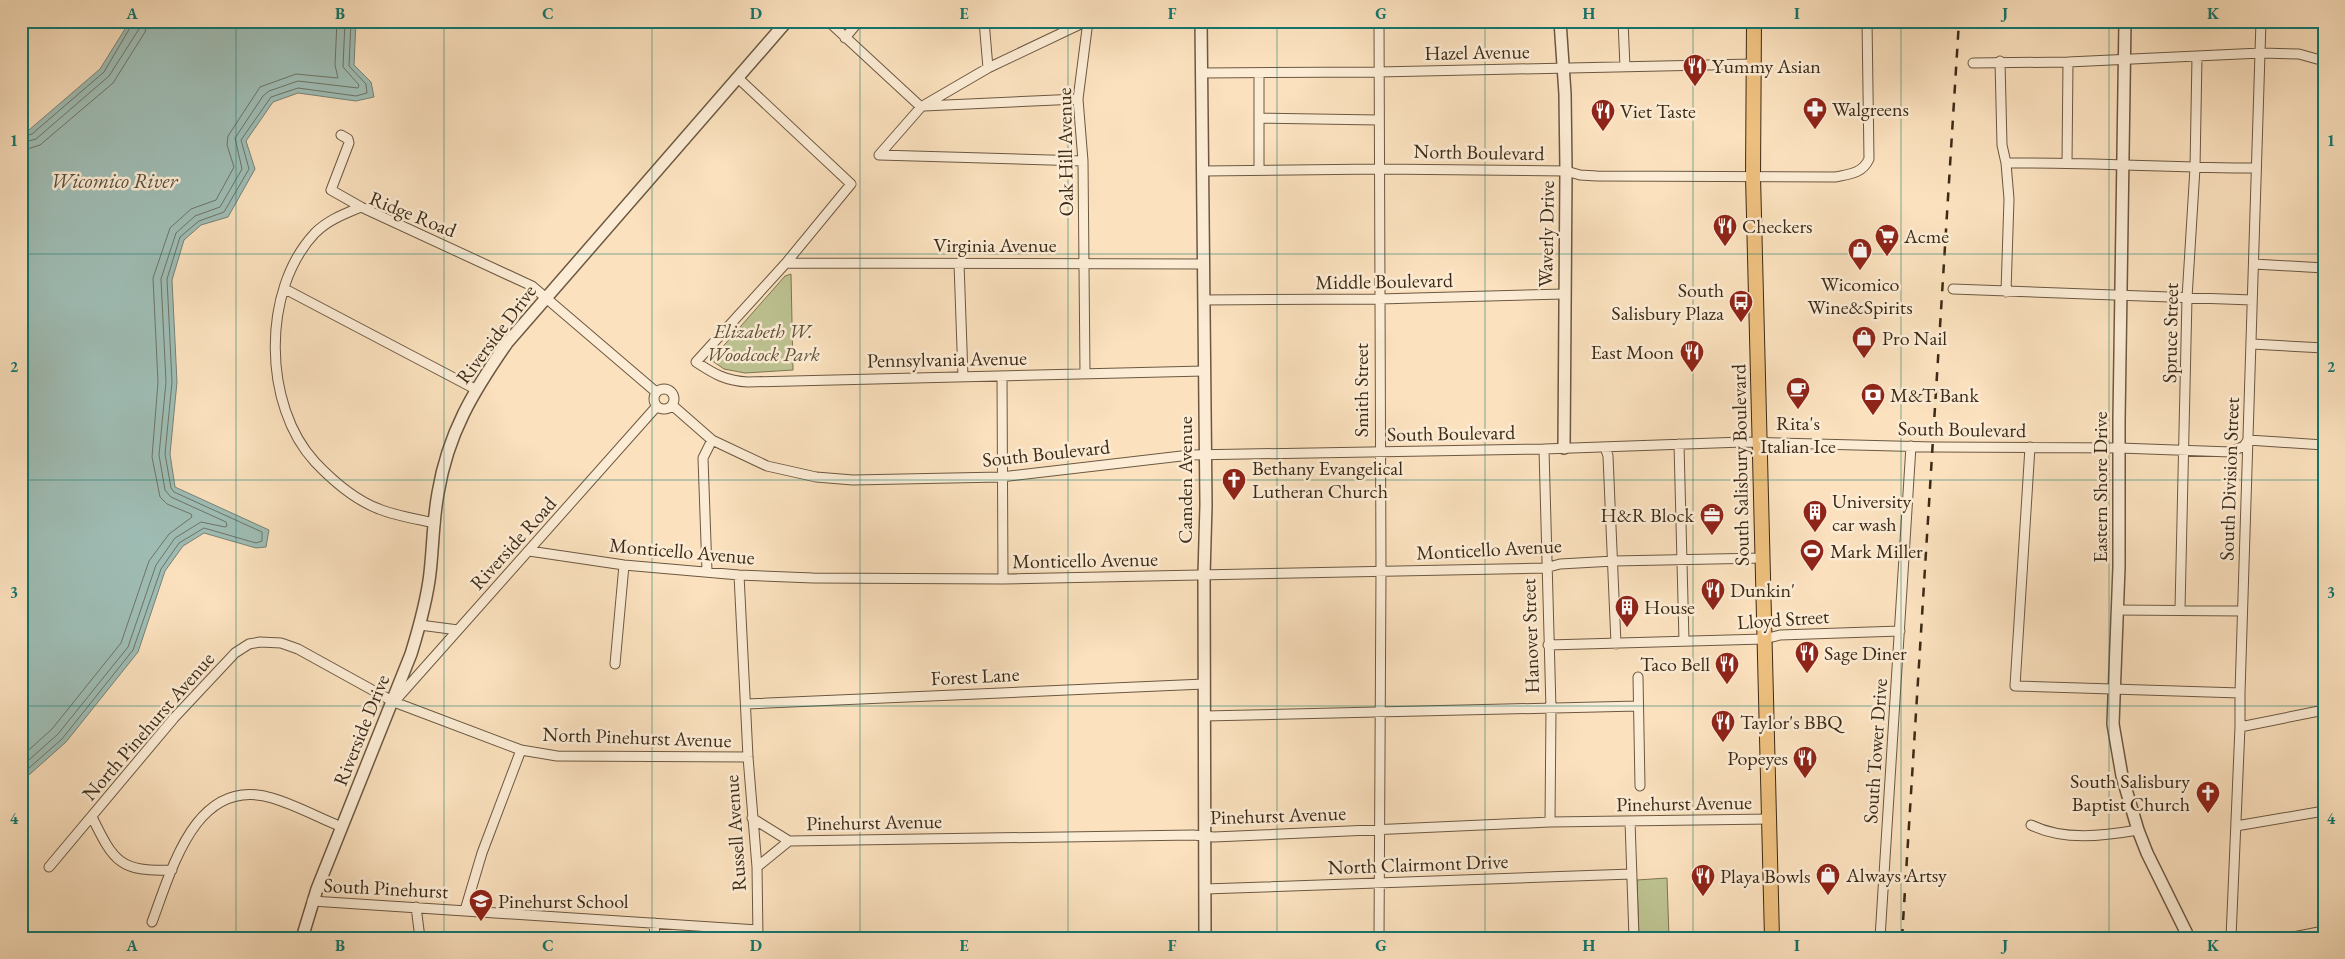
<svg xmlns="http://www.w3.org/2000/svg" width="2345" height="959" viewBox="0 0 2345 959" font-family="'EB Garamond',serif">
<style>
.green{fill:#bec392;stroke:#7e7654}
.water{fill:#9fbdb5;stroke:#788276}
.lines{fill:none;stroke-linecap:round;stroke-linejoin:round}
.shore{stroke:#6e7466;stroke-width:1}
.minor-casing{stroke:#6c5841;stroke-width:11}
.tertiary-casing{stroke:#6c5841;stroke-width:14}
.primary-casing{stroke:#3d2a17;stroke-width:16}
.minor{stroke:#fcecd5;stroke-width:9}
.tertiary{stroke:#fcecd5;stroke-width:11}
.primary{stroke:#eec07f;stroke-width:14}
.rail{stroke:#3d2a17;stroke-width:2.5;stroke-dasharray:9 9;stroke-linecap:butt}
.grid{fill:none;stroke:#0f766e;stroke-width:1;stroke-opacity:0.55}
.labels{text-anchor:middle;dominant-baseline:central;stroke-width:5;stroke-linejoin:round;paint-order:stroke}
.street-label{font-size:20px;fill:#3d2a17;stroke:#fcecd5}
.poi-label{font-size:20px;fill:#3d2a17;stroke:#fcecd5;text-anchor:start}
.park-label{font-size:20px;font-style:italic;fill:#5d5036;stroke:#fcecd5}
.water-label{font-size:21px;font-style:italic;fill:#564f3e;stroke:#fcecd5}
.neatline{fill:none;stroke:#0f766e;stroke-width:2}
.grid-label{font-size:16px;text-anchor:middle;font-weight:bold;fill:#0f766e}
</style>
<rect width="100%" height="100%" fill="#fbe1be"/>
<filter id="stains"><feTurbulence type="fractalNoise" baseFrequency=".004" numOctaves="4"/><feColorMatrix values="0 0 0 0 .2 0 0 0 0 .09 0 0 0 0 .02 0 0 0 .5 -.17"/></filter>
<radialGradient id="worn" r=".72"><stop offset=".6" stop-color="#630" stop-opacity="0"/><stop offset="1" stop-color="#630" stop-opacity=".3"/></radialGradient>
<!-- green -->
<path class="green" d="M791,274L793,370L745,373L724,369L711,360L785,276Z
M1667,878L1669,938H1639L1637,880Z"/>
<!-- water -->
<path class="water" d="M130,21H356L354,65L371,82L374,97L356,101L298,93L273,102L246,141L255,169L228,217L201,225L184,240L172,280L177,382L170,454L175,487L269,530L266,547L256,548L204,533L183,546L165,571L138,652L66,742L21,782V132L29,130L100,69Z"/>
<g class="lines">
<!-- shore -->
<path class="shore" d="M21,137L32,134L104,72L134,21
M21,143L36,139L109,76L139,29L140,21
M21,151L40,145L113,83L145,32L148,21
M21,757L52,729L121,643L149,561L169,534L192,517L191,514L167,504L160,497L152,457L158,382L153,278L170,228L191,209L216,200L234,167L227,145L228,136L260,87L296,74L338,78L335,65L337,21
M21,767L58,734L128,647L156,565L175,538L201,522L225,527L227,526L226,522L171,497L165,490L159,455L166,382L161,279L176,233L195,216L220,207L242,169L235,138L263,96L269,91L298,81L358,88L359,85L343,67L345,21
M21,775L62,739L133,650L161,569L179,543L204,528L256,543L262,541V532L174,492L171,488L165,454L172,382L167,279L180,237L199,221L224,212L249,169L241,140L271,97L298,88L356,96L367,93L366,84L349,66L351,21"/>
<defs>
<path id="minor" d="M828,21L921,107
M984,21L988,68
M1379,21L1381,571L1379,938
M1623,21L1625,67
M845,38L859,21
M2000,61L2002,145L2006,163L2009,199L2006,292
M1973,63L2068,62L2261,53L2299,54L2324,61
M1202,73L1378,72L1753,64
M738,78L851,184L786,263L696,362C714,374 726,381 748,382L1204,371
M924,106L1078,99
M1259,118L1378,120
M341,135L348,139L349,143L331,190L361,207
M879,155L921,107L988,68L1087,21
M879,155L1083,161
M2006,163C2090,162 2173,168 2256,168
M2067,163L2068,62
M1259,170V73
M1204,171L1379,169L1566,171L1580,175L1597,176L1835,177C1849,174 1862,174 1869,159L1867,21
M786,263L1204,264
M959,263L963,377
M2254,264L2324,268
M285,289L475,389
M1953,289L2252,300
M1204,300L1379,299L1564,294
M2252,344L2324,348
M1085,373L1083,161L1078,99L1088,21
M1002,376L1003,579
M654 399a10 10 0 1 1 20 0a10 10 0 1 1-20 0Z
M672,405L712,440L767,466L816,477L853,480L1001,477L1190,455L1544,449L1743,442L1933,447L2119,448L2231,452L2244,446L2248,440L2324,445
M1679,444L1684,641
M1605,447L1608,456L1616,644
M2030,447L2015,686L2240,693
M1544,449L1551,709L1550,822
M435,523C417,519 396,516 379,509C355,500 333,481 315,462C263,406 261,290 315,233C328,220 344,214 361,207L532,286L656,392
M529,551L624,565L739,575L813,578L1003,579L1545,568L1560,564L1614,561L1763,558
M707,571L703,458L712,440
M739,575L748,757L757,867L758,938
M2180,609L2187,298L2195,168L2197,57
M2117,610L2242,611
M420,625L458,630
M1548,645L1764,639L1780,635L1900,631
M615,664L624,565
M1638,677L1640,786
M394,702L657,406
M747,704L1204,684
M1205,716L1638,706
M2240,727L2324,710
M92,817C114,862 120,872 172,870
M752,818L789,841L1193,835L1214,837L1550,822L1770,819
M1630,821L1634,938
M2031,825C2064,841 2103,836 2138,830
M2236,826L2324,811
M49,867L174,718L235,653L249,644L260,642L281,643L298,649L394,702L521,750L557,756L748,757
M757,867L789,841
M1205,889L1632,874
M312,901L758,930
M416,907L420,938
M465,910L482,853L521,750
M152,922C172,869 196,775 272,798C296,805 319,818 342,827
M654,923L655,938
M1880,938L1911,446
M2231,938L2240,727V693L2261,21
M2288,938L2324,931"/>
<path id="tertiary" d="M1201,21L1206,505L1204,575L1205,938
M1560,21L1565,94L1566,171L1564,448
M2125,21L2119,421V567L2113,724L2122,776L2138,830L2147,853L2189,938
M302,938L317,889L411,654C419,628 427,600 430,573C433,547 433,520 438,493C448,433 473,392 507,343L787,21"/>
<path id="primary" d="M1754,21L1753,176L1772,938"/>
</defs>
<!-- minor casing -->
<use href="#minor" class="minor-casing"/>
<!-- tertiary casing -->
<use href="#tertiary" class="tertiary-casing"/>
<!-- primary casing -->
<use href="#primary" class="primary-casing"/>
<!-- minor -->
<use href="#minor" class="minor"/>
<!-- tertiary -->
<use href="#tertiary" class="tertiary"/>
<!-- primary -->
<use href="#primary" class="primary"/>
<!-- rail -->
<path class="rail" d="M1902,938L1959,21"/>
</g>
<!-- grid -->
<path class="grid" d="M236,21V938M444,21V938M652,21V938M860,21V938M1068,21V938M1277,21V938M1485,21V938M1693,21V938M1901,21V938M2109,21V938M21,254H2324M21,480H2324M21,706H2324"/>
<!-- icons -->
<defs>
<symbol id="restaurant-pin" viewBox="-11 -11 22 30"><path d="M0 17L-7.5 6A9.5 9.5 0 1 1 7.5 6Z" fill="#8f2418" stroke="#fcecd5"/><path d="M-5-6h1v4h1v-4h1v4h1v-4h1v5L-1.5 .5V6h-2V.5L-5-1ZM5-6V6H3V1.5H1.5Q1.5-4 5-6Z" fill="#fff"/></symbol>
<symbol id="pharmacy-pin" viewBox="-11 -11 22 30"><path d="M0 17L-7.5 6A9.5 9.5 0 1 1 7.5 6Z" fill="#8f2418" stroke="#fcecd5"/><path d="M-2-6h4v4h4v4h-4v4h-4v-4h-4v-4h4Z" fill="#fff"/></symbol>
<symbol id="supermarket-pin" viewBox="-11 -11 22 30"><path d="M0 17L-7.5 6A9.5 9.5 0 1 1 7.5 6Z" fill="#8f2418" stroke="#fcecd5"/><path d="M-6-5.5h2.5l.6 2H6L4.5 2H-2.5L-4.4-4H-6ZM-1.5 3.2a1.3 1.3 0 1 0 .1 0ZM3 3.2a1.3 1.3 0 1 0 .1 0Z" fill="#fff"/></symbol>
<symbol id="shop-pin" viewBox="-11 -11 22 30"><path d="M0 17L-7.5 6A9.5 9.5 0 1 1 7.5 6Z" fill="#8f2418" stroke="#fcecd5"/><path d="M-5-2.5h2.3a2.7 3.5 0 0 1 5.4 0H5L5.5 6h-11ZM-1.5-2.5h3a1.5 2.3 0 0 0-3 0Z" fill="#fff"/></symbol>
<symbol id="bus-pin" viewBox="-11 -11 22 30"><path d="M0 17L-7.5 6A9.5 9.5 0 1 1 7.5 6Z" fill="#8f2418" stroke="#fcecd5"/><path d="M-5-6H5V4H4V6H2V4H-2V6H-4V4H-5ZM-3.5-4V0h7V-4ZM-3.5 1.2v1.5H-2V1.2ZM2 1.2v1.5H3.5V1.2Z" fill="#fff"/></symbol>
<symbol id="cafe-pin" viewBox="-11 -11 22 30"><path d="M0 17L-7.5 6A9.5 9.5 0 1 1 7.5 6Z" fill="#8f2418" stroke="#fcecd5"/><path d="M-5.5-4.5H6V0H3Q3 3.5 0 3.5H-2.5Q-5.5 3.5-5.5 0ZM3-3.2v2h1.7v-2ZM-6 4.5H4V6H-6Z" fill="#fff"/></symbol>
<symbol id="bank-pin" viewBox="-11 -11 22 30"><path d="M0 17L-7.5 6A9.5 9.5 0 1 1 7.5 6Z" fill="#8f2418" stroke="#fcecd5"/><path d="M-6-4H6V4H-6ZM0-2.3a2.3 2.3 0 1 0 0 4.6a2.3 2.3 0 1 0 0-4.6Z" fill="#fff"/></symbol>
<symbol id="church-pin" viewBox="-11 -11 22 30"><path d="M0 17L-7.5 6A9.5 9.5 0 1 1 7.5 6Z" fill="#8f2418" stroke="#fcecd5"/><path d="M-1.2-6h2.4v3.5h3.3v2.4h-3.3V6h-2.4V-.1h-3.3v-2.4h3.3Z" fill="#fff"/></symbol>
<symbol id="building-pin" viewBox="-11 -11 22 30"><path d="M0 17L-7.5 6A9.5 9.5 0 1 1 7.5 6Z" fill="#8f2418" stroke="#fcecd5"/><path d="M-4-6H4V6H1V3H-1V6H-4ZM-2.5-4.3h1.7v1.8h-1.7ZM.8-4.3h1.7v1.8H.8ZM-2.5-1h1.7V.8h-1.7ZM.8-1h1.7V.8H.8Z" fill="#fff"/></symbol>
<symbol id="office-pin" viewBox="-11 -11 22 30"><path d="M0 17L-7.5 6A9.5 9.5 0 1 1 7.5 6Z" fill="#8f2418" stroke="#fcecd5"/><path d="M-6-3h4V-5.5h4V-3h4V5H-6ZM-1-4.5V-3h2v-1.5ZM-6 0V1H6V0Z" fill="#fff"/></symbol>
<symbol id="stadium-pin" viewBox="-11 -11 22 30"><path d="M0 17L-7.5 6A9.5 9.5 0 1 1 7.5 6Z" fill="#8f2418" stroke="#fcecd5"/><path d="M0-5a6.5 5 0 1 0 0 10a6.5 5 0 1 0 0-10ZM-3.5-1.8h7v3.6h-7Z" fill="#fff"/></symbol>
<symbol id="school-pin" viewBox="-11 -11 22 30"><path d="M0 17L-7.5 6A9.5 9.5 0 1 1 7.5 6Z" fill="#8f2418" stroke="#fcecd5"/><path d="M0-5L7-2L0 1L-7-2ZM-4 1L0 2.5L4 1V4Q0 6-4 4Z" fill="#fff"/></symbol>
</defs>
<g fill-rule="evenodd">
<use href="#restaurant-pin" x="1681" y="52" width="28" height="38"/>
<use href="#pharmacy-pin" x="1801" y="95" width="28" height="38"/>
<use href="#restaurant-pin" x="1589" y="97" width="28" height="38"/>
<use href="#restaurant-pin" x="1711" y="212" width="28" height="38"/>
<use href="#supermarket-pin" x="1873" y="222" width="28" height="38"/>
<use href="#shop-pin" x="1846" y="236" width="28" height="38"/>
<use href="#bus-pin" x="1727" y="288" width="28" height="38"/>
<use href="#shop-pin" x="1850" y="324" width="28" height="38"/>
<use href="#restaurant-pin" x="1678" y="338" width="28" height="38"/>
<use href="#cafe-pin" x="1784" y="375" width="28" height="38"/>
<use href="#bank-pin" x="1859" y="381" width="28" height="38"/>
<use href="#church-pin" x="1220" y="466" width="28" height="38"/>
<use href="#building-pin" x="1801" y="498" width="28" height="38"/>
<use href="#office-pin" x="1698" y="501" width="28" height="38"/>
<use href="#stadium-pin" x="1798" y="537" width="28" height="38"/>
<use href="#restaurant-pin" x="1699" y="576" width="28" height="38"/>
<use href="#building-pin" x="1613" y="593" width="28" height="38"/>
<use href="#restaurant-pin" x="1793" y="639" width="28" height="38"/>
<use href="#restaurant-pin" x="1713" y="650" width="28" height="38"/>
<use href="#restaurant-pin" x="1709" y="708" width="28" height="38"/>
<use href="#restaurant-pin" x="1791" y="744" width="28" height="38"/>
<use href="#church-pin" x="2194" y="779" width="28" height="38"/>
<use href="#shop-pin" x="1814" y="861" width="28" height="38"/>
<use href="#restaurant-pin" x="1689" y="862" width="28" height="38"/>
<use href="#school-pin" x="467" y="887" width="28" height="38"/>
</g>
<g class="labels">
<!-- street labels -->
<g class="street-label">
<text transform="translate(1477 52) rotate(-1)">Hazel Avenue</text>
<text transform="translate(1065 152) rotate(-91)">Oak Hill Avenue</text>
<text transform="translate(1479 152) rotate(1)">North Boulevard</text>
<text transform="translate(413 214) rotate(22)">Ridge Road</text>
<text transform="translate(1546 234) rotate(-89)">Waverly Drive</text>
<text x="995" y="245">Virginia Avenue</text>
<text transform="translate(1384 281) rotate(-1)">Middle Boulevard</text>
<text transform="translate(2170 333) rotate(-89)">Spruce Street</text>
<text transform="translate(496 334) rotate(-53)">Riverside Drive</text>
<text transform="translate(947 359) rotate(-1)">Pennsylvania Avenue</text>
<text transform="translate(1361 390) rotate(-90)">Smith Street</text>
<text transform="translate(1962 429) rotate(1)">South Boulevard</text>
<text transform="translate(1451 433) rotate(-1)">South Boulevard</text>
<text transform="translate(1046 453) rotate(-6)">South Boulevard</text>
<text transform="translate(1740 465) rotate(-91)">South Salisbury Boulevard</text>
<text transform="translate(2229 479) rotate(-88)">South Division Street</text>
<text transform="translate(1185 480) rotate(-90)">Camden Avenue</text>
<text transform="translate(2100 487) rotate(-90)">Eastern Shore Drive</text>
<text transform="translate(513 543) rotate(-48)">Riverside Road</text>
<text transform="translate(1489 549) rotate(-3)">Monticello Avenue</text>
<text transform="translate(682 551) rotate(5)">Monticello Avenue</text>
<text transform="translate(1085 560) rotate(-1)">Monticello Avenue</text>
<text transform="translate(1783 619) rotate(-4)">Lloyd Street</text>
<text transform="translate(1530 636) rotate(-92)">Hanover Street</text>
<text transform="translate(975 676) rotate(-3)">Forest Lane</text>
<text transform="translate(148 726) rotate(-49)">North Pinehurst Avenue</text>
<text transform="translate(361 730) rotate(-68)">Riverside Drive</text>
<text transform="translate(637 737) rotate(2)">North Pinehurst Avenue</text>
<text transform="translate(1875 751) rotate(-86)">South Tower Drive</text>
<text transform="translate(1684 803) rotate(-1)">Pinehurst Avenue</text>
<text transform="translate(1278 815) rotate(-2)">Pinehurst Avenue</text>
<text transform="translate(874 822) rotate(-1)">Pinehurst Avenue</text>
<text transform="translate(735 833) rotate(-94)">Russell Avenue</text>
<text transform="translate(1418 864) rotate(-2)">North Clairmont Drive</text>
<text transform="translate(386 888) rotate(3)">South Pinehurst</text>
</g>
<!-- poi labels -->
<g class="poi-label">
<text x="1712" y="66">Yummy Asian</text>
<text x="1832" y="109">Walgreens</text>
<text x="1620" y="111">Viet Taste</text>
<text x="1742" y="226">Checkers</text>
<text x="1904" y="236">Acme</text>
<text x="1860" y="284" text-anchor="middle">Wicomico<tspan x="1860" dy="23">Wine&amp;Spirits</tspan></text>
<text x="1724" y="290" text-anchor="end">South<tspan x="1724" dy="23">Salisbury Plaza</tspan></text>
<text x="1882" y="338">Pro Nail</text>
<text x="1674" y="352" text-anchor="end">East Moon</text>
<text x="1890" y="395">M&amp;T Bank</text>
<text x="1798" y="423" text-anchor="middle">Rita's<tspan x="1798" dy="23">Italian Ice</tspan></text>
<text x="1252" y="468">Bethany Evangelical<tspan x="1252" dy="23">Lutheran Church</tspan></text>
<text x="1832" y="501">University<tspan x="1832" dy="23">car wash</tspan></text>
<text x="1694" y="515" text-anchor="end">H&amp;R Block</text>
<text x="1830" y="551">Mark Miller</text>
<text x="1730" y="590">Dunkin'</text>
<text x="1644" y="607">House</text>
<text x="1824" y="653">Sage Diner</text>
<text x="1710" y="664" text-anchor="end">Taco Bell</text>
<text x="1740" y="722">Taylor's BBQ</text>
<text x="1788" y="758" text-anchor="end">Popeyes</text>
<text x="2190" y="781" text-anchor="end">South Salisbury<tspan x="2190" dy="23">Baptist Church</tspan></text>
<text x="1846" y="875">Always Artsy</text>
<text x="1720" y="876">Playa Bowls</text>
<text x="498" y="901">Pinehurst School</text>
</g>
<!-- park labels -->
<g class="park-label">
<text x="763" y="331">Elizabeth W.<tspan x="763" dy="23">Woodcock Park</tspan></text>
</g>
<!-- water labels -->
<g class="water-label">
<text x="114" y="180">Wicomico River</text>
</g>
</g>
<!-- margin -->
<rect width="2345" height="959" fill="none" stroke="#fbe1be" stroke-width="55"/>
<rect x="28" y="28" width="2290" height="904" class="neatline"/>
<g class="grid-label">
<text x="132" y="19">A</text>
<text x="340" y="19">B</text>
<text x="548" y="19">C</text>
<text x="756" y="19">D</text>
<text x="964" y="19">E</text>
<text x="1172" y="19">F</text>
<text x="1381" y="19">G</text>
<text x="1589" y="19">H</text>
<text x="1797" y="19">I</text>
<text x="2005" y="19">J</text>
<text x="2213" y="19">K</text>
<text x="14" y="146">1</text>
<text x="2331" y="146">1</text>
<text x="14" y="372">2</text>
<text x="2331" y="372">2</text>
<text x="14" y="598">3</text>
<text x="2331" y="598">3</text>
<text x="14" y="824">4</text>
<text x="2331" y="824">4</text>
<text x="132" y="951">A</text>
<text x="340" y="951">B</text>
<text x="548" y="951">C</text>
<text x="756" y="951">D</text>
<text x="964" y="951">E</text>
<text x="1172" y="951">F</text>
<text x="1381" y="951">G</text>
<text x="1589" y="951">H</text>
<text x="1797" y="951">I</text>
<text x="2005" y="951">J</text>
<text x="2213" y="951">K</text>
</g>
<rect width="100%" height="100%" filter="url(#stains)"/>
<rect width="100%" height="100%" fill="url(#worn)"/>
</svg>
